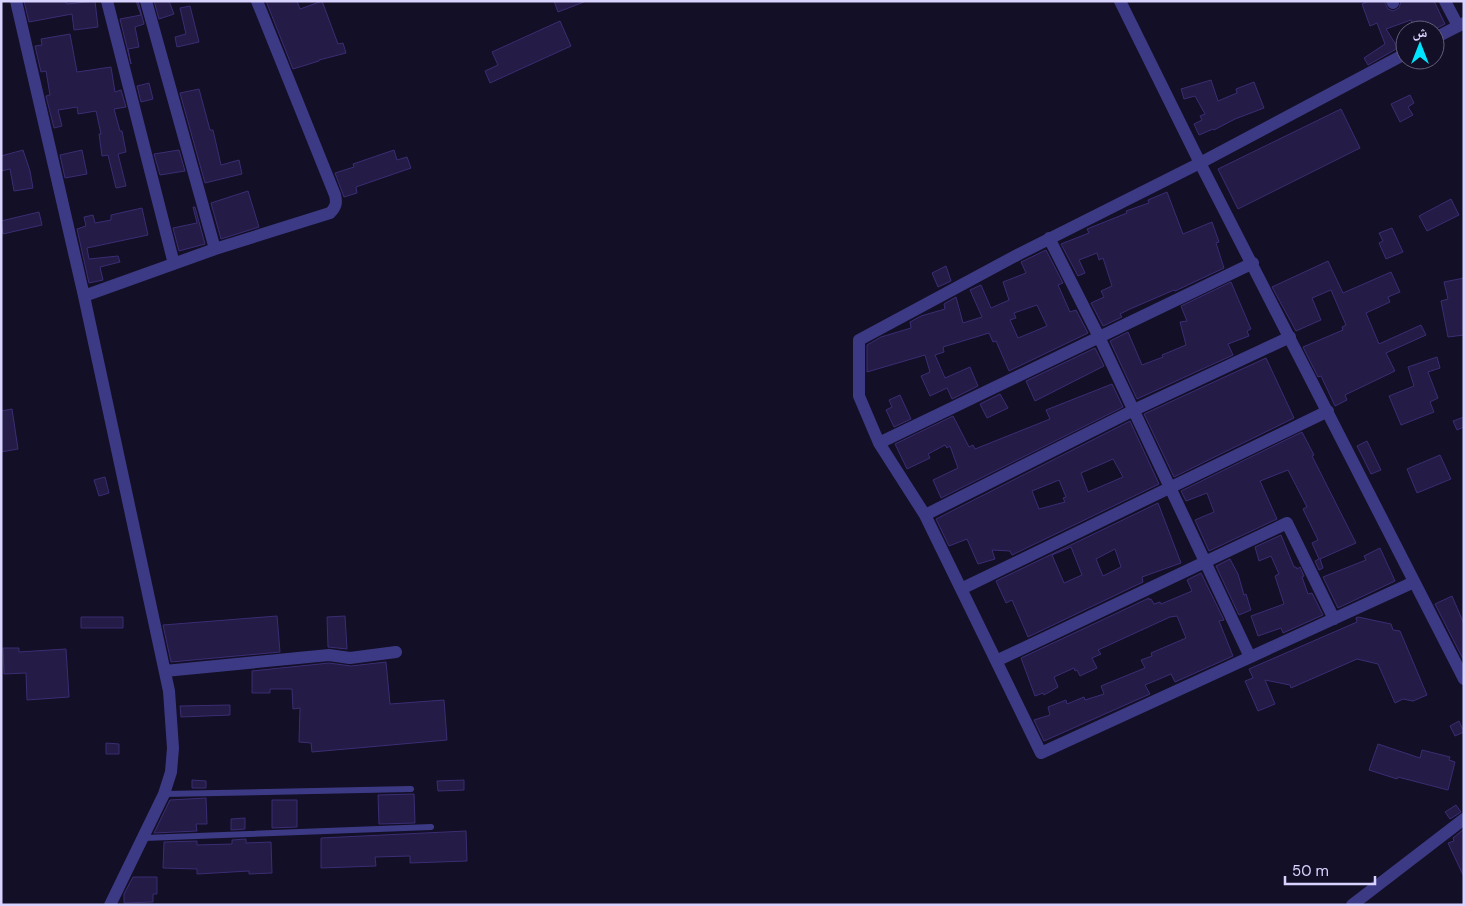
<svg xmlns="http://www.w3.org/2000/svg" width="1465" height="906" viewBox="0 0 1465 906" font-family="'DM Sans','Noto Naskh Arabic',sans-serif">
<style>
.building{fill:#241b47;stroke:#3b2d73;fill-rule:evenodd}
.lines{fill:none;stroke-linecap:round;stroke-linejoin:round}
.service{stroke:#3d3a85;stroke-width:6}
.minor{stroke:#3d3a85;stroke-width:12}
</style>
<rect width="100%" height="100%" fill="#130f26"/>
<!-- building -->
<path class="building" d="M24,1H66L67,4L95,1L98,27L74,30L72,14L29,22Z
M136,1H138L144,24L135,27L139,47L128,49L131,64L120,19L141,15Z
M154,1H169L174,14L159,19Z
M266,1H297L300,9L322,1L338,44L343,43L346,53L319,60V61L293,69Z
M554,1H584V2L558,12Z
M1369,1H1384L1388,9L1393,11L1399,8L1401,1H1434L1445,24L1433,30H1415L1411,20L1386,29L1398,48L1368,65L1364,58L1385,44L1377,23L1370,26L1362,4Z
M190,6L199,42L177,47L175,37L186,34L180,8Z
M560,21L571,46L490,83L485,71L498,65L492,52Z
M70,34L77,72L111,67L115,92L121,90L126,107L114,109L120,131H122L126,152L118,154L126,186L116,188L108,155L102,156L99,134H101L96,111L78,114L77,107L58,110L62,126L54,128L46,96L50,95L46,71L41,72L35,46L42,45L41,39Z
M1211,80L1218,101L1237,93L1236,89L1254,82L1264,108L1235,119L1214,130L1213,129L1199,135L1194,124L1202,120L1200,116L1205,114L1195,96L1184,99L1181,89Z
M149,83L153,99L141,102L137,86Z
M199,89L210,130H213L221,165L239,160L242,174L205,183L180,93Z
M1410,95L1414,103L1408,107L1413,115L1400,122L1391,104Z
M1341,109L1360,148L1238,209L1218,169Z
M23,150L30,171L33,188L14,191L10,169L1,171V156Z
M82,150L87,174L65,178L60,155Z
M179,150L185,171L160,175L154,154Z
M394,150L397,160L407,157L411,168L356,187L357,193L344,197L335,173L354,167L353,164Z
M248,191L259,227L221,239L211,203Z
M1167,192L1183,234L1212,222L1219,242L1216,243L1224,268L1175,291L1174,290L1130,309L1120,314L1122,317L1103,326L1091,303L1104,297L1101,291L1112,286L1103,258L1099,260L1097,253L1079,260L1085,273L1078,276L1061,244L1089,233L1087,229L1127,213L1126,211L1149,203L1148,200Z
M1451,199L1459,215L1427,231L1419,216Z
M193,207H195L205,244L179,251L173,228L197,223Z
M142,208L148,235L87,248L89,259L118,256L120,262L100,267L103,280L89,283L77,229L86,226L84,217L93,215L95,223L111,220V215Z
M39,212L42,225L3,234L1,221Z
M1392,228L1403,252L1386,259L1379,243L1383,241L1379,233Z
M1046,250L1063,283L1058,285L1070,312L1076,310L1088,333L1009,371L996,341L993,342L989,333L943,347L944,352L935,355L945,378L970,367L978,386L952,399L947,388L930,396L921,376L930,372L925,355L867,372V345L881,337L911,328L910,322L921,316L945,309L944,304L956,297L963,323L982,317L970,290L981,285L991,308L1009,300L1003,282L1026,273L1021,262ZM1037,305L1047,326L1018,338L1010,320L1016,318L1014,313Z
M1328,261L1343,293L1391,272L1400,292L1388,297L1390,302L1366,313L1379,344L1421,325L1426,335L1386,353L1395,371L1345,395L1347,400L1335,406L1321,376L1318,377L1303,347L1343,330L1342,327L1346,325L1331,290L1312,298L1321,320L1296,331L1272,287Z
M946,266L951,281L938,287L932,273Z
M1464,278V335L1448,337L1441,301L1448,299L1444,282Z
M1231,282L1251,329L1247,331L1249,336L1228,344L1233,355L1137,399L1110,341L1128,332L1142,365L1163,357L1162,355L1186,345L1180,322L1187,321L1181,306Z
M1095,348L1104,366L1035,401L1026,381Z
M1437,357L1440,368L1428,372L1438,398L1430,402L1434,412L1401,425L1389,396L1414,386L1408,367Z
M1266,358L1294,418L1174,477L1144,414Z
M1112,384L1123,407L941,498L933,480L958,468L950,446L947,448L945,445L928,454L930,458L907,469L895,444L953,416L969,447L973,445L975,449L1050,419L1046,410Z
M1000,394L1008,408L987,418L980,404Z
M900,395L911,419L894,427L886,410L892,407L889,400Z
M12,409L18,449L1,452V411Z
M1464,417V427L1457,430L1453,421Z
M1130,421L1159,484L1012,555L1010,551L992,550L995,559L978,564L967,539L949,546L936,519ZM1113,459L1123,477L1088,492L1081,473ZM1059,480L1066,497L1063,498L1065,502L1039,509L1032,491Z
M1302,432L1314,455L1312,456L1356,543L1320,559L1323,568L1319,570L1315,561L1319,559L1312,543L1318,540L1303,509L1307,507L1288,470L1260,481L1277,519L1209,551L1195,520L1214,512L1207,493L1186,501L1181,491Z
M1367,441L1381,470L1371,474L1357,446Z
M1440,455L1451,479L1417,493L1407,469Z
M105,477L109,493L99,496L94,480Z
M1158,503L1181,563L1142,577L1143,582L1028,637L1012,600L1006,603L996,581ZM1071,547L1082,575L1064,583L1052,555ZM1115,549L1121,567L1103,576L1096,559Z
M1281,535L1294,567H1296L1297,569L1300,567L1304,576L1302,577L1308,594L1312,593L1323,615L1283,633L1281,628L1258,636L1251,616L1284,604L1275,576L1279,574L1271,556L1259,561L1255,547Z
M1380,548L1395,581L1338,608L1323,577L1366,560L1364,556Z
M1230,559L1238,574L1244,595L1246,594L1251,610L1239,615L1216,566Z
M1201,573L1224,620L1219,621L1233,656L1175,682L1171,674L1145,685L1150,694L1044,741L1034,720L1050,715L1048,707L1066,700L1067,704L1084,697L1085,700L1104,694L1101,686L1145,668L1141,660L1152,656L1151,653L1186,638L1177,616L1170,617L1098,650L1101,654L1092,658L1097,668L1080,676L1077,670L1075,671L1074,668L1054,677L1058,687L1044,695L1043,693L1035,696L1021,658L1149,598V600L1151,599L1154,604L1160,602L1161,604L1192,591L1187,580Z
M1452,596L1464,624V661L1435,604Z
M277,616L280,652L171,662L163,625Z
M345,616L347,649L328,647L327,617Z
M81,617H123V628H81Z
M1358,617L1391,624L1393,630L1400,631L1427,695L1413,701L1403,699L1395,703L1378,664L1357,659L1291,688L1290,685L1265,680L1275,704L1258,711L1245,681L1253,678L1249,669L1357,622L1356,618Z
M3,648H19V652L66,649L69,697L27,700L26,673L4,674Z
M386,662L390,704L444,700L447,740L312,752L311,743L299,742L300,708L293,709L292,689H270V693H252V671L329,663L351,666Z
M230,705V715L181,717L180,706Z
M1459,721L1464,732L1455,736L1450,726Z
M106,743L119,744V754H106Z
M1378,744L1420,758L1422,750L1450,757L1449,760L1455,762L1448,790L1398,777L1397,779L1369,770Z
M192,780L206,781V788H192Z
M464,780V790L438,791L437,781Z
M414,794L415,823L379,824L378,795Z
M206,798L207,824H196L197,831L154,833L170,800Z
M272,800H297V827L272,828Z
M1456,805L1461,812L1450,819L1445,812Z
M245,818V829L231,830V819Z
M1464,829V877L1448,843L1454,841L1453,838Z
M466,831L467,861L410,863V856L375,857L376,866L321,868V838Z
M246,839V843L271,842L272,873L249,874V871L197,874V869L163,868L164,842L197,841V845L232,844V840Z
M133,877H157V894H153V902L124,903V894Z"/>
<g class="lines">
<!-- service -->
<path class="service" d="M164,794L411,789
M144,838L431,827"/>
<!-- minor -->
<path class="minor" d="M16,1L84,296L169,691L173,748L171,772L164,794L110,905
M107,1L174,264
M146,1L215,249
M1120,1L1200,163L1464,679
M1392,1L1393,3
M1445,1L1458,26
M1435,38L1464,23
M1405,54L1200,163L1019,254L859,340V396L879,443L925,515L1041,753L1414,582
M1049,238L1099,337L1250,657
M84,296L215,249L330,213C336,207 337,203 335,195L257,1
M879,443L1253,263
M925,515L1134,410L1290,337
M961,589L1328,411
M996,661L1287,523L1334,619
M165,671L329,655L350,658L396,652
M1352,905L1464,819"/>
</g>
<!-- border -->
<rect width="1465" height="906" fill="none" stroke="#d9d4ff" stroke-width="5"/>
<!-- north arrow -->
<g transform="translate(1420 45)"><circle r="24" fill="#130f26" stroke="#625e7d"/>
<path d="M0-4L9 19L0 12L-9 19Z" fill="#00e5ff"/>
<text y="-8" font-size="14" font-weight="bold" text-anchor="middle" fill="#d9d4ff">ش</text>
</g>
<!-- scale -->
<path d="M1285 876v8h90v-8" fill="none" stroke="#d9d4ff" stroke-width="2.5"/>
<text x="1292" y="876" font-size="15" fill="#d9d4ff" stroke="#130f26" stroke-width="4" paint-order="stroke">50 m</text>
</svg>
